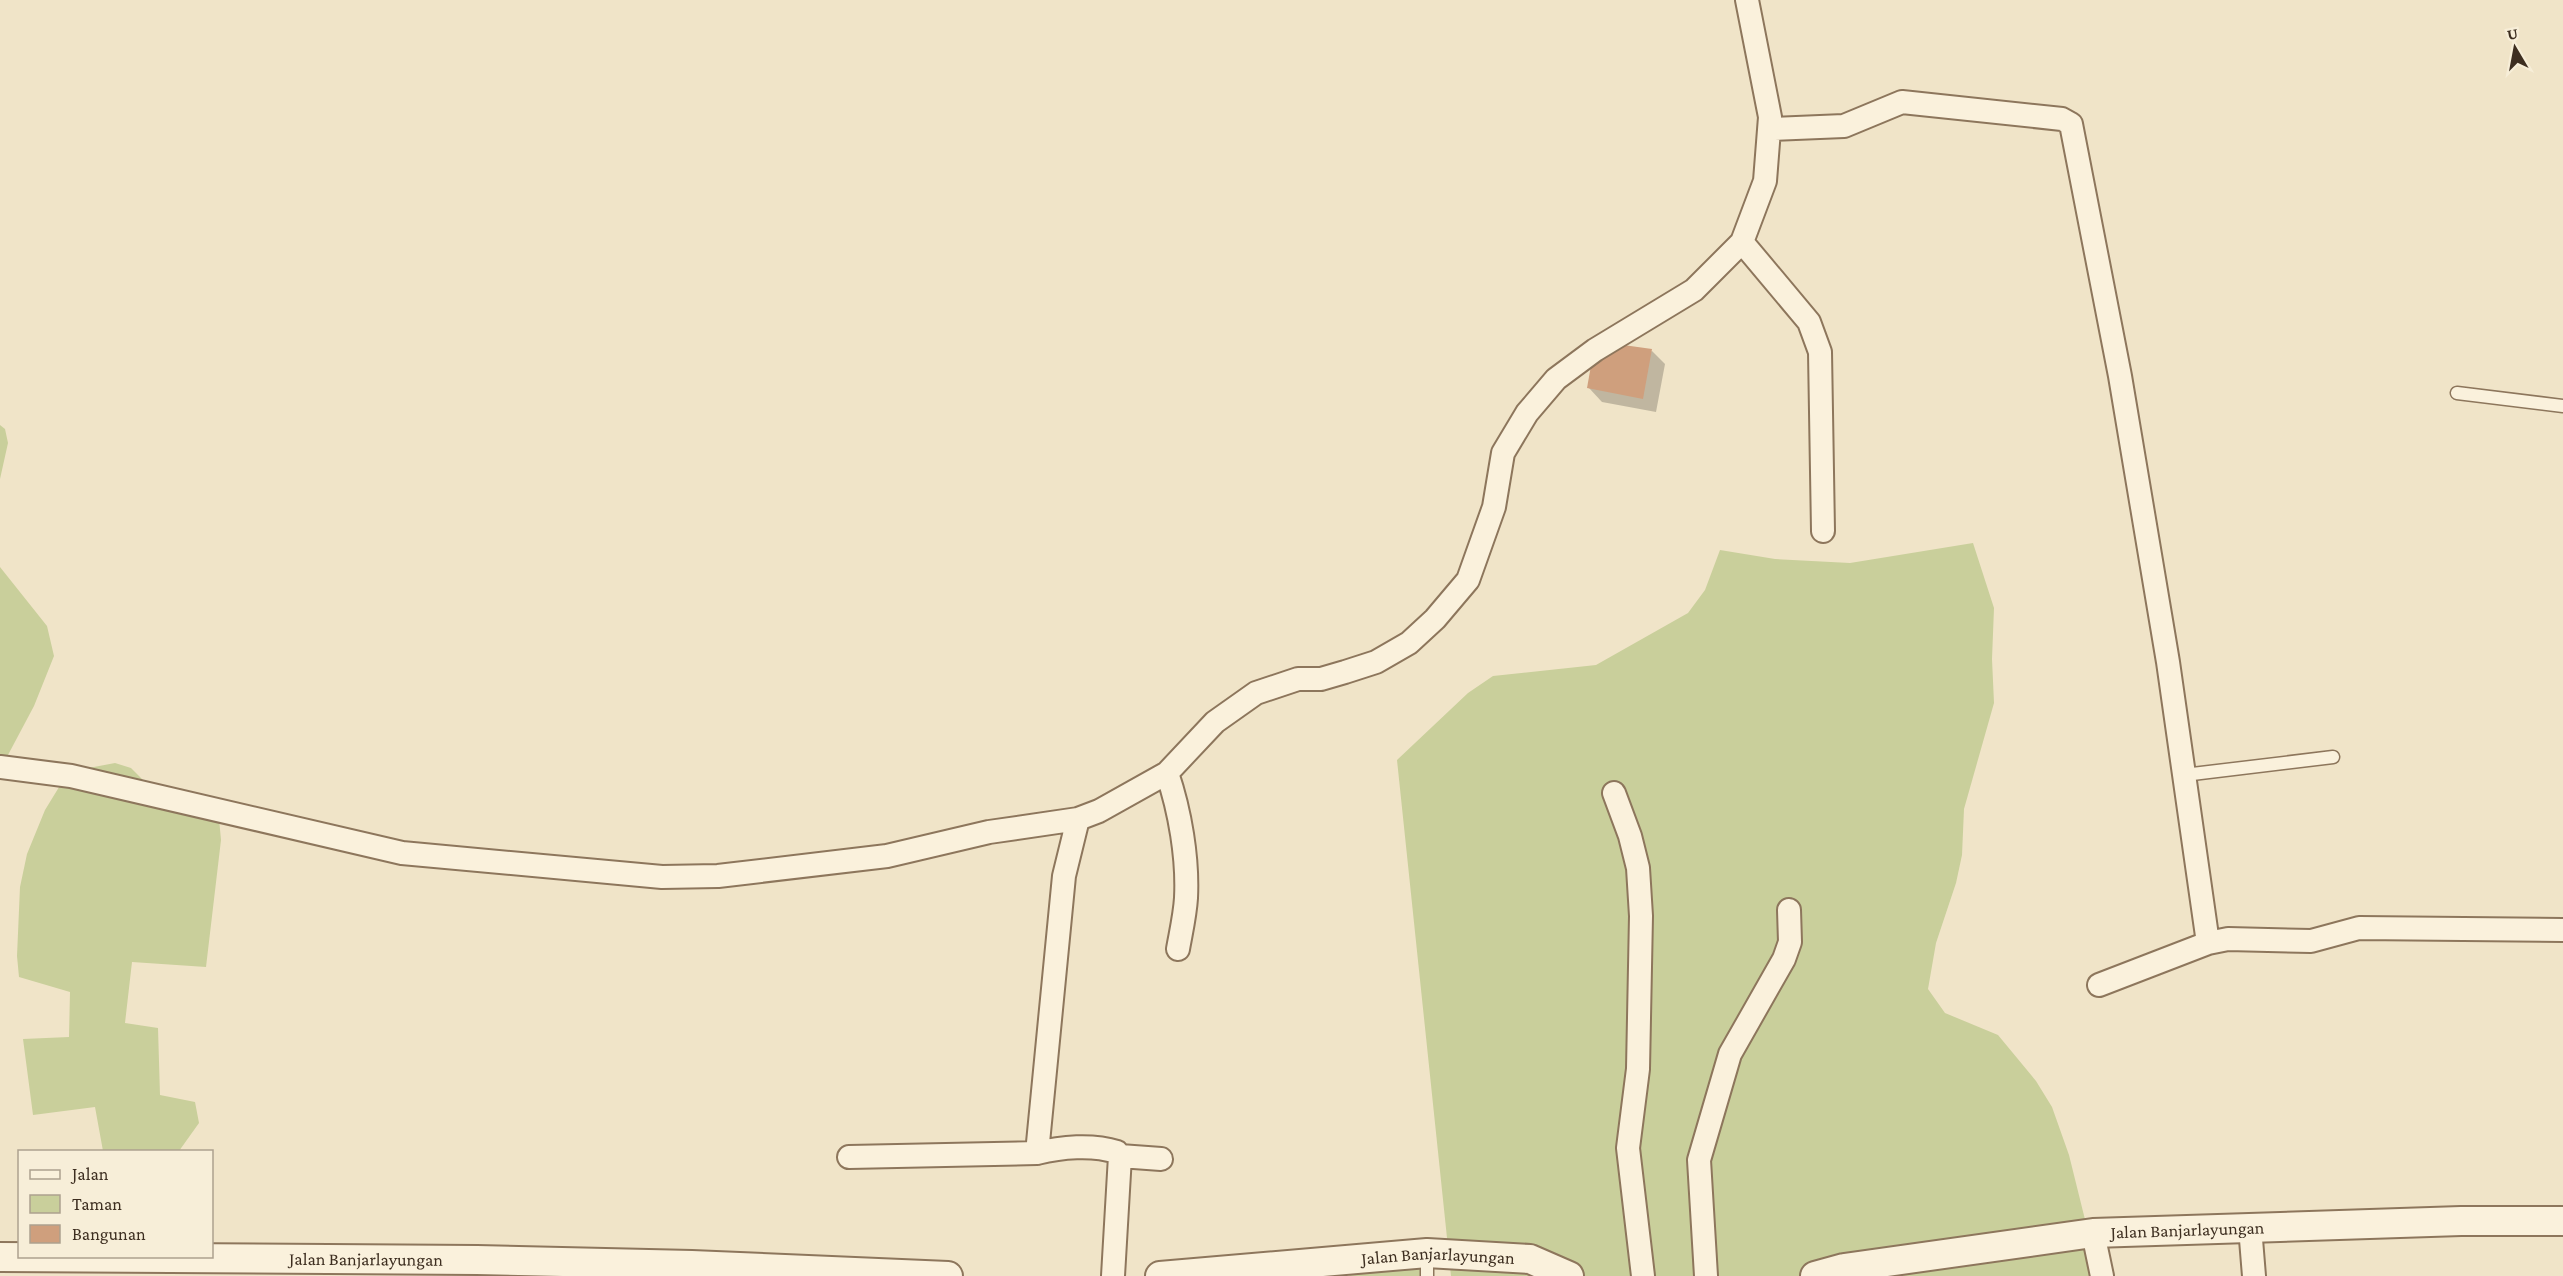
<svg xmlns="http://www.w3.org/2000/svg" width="2563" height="1276" viewBox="0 0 2563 1276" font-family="'Crimson Pro',serif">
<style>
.green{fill:#c9cf9b}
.shadow{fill:#0003}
.building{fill:#cf9f7d}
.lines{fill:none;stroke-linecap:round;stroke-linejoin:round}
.service-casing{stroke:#8d765c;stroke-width:15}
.minor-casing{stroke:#8d765c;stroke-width:26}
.tertiary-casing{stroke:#8d765c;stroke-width:32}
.service{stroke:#faf1dc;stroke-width:12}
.minor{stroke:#faf1dc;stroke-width:22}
.tertiary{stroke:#faf1dc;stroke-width:28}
.labels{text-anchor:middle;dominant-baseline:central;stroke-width:4.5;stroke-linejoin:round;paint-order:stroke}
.street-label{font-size:18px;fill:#3d2e20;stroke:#f7eed8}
</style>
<rect width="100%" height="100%" fill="#f0e4c8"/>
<!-- green -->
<path class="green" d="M0,425L5,429L8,443L0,479Z
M1973,543L1994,608L1992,659L1994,703L1964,809L1962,855L1956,883L1936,943L1928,989L1945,1013L1998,1035L2036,1081L2052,1107L2069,1155L2099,1276H1451L1397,760L1468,693L1493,676L1596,665L1688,613L1705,590L1720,550L1775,559L1850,563Z
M0,567L47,626L54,656L34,706L0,770Z
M115,763L131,768L147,784L218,808L221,840L206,967L132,962L125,1023L158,1028L160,1095L195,1102L199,1123L179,1151H103L95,1107L33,1115L23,1039L69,1037L70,992L19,977L17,956L20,887L27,854L45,810L64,779L78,770Z
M1426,1255L1427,1276H1349L1355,1268Z"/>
<!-- shadow -->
<path class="shadow" d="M1652,351L1665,364L1656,412L1602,402L1589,388Z"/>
<!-- building -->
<path class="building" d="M1616,344L1652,349L1643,399L1587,388L1592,360Z"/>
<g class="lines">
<defs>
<path id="service" d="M2457,393L2563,406
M2184,775L2333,757
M1427,1253V1276"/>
<path id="minor" d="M1770,129L1844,126L1902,102L2062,119L2071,124L2120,376L2168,662L2208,943
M1742,242L1809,322L1820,352L1823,531
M0,767L71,776L402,853L662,877L718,876L887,856L989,832L1078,819L1099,811L1167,773L1215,722L1256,693L1298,679H1321L1345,672L1376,662L1409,643L1435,619L1468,580L1494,507L1503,453L1527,413L1556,379L1595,350L1694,290L1742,242L1765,181L1770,117L1747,0
M1167,773C1180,811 1188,858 1186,898C1185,915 1181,932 1178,949
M1614,793L1630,836L1638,868L1641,916L1638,1069L1628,1148L1643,1276
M1078,819L1064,876L1037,1153C1061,1147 1092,1144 1117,1152L1120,1156L1113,1276
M2099,985L2208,943L2228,939L2311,941L2359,928L2563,930
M1120,1156L1161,1159
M849,1157L1037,1153
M2250,1227L2254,1276
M2093,1233L2102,1276
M1706,1276L1699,1160L1730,1054L1784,959L1790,942L1789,910"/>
<g id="tertiary">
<path id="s1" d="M0,1257L477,1260L692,1265L948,1276"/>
<path id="s2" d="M1160,1276L1427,1253L1530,1259L1569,1276"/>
<path id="s3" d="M1815,1276L1844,1268L2093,1233L2461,1221H2563"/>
</g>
</defs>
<!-- service casing -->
<use href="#service" class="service-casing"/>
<!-- minor casing -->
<use href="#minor" class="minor-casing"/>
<!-- tertiary casing -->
<use href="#tertiary" class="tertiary-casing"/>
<!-- service -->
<use href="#service" class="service"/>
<!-- minor -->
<use href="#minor" class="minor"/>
<!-- tertiary -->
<use href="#tertiary" class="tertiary"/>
</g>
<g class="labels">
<!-- street labels -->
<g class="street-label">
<text stroke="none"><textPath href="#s3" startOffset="376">Jalan Banjarlayungan</textPath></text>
<text stroke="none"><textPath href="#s2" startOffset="279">Jalan Banjarlayungan</textPath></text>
<text stroke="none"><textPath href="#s1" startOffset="366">Jalan Banjarlayungan</textPath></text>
</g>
</g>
<!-- legend -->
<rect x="18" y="1150" width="195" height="108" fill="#f7eed8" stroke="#ada18e" stroke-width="1.5"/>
<rect x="30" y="1170" width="30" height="9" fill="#faf1dc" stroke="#ada18e" stroke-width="1.5"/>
<text x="72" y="1180" font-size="18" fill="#3d2e20">Jalan</text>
<rect x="30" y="1195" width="30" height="18" fill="#c9cf9b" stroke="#ada18e" stroke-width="1.5"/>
<text x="72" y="1210" font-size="18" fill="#3d2e20">Taman</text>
<rect x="30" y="1225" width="30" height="18" fill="#cf9f7d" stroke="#ada18e" stroke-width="1.5"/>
<text x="72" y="1240" font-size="18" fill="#3d2e20">Bangunan</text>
<!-- north arrow -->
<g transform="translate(2515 48) rotate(350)" stroke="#f7eed8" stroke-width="4.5" paint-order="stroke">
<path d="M0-4.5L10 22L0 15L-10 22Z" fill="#3d2e20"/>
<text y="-9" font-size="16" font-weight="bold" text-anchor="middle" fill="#3d2e20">U</text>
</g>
</svg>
